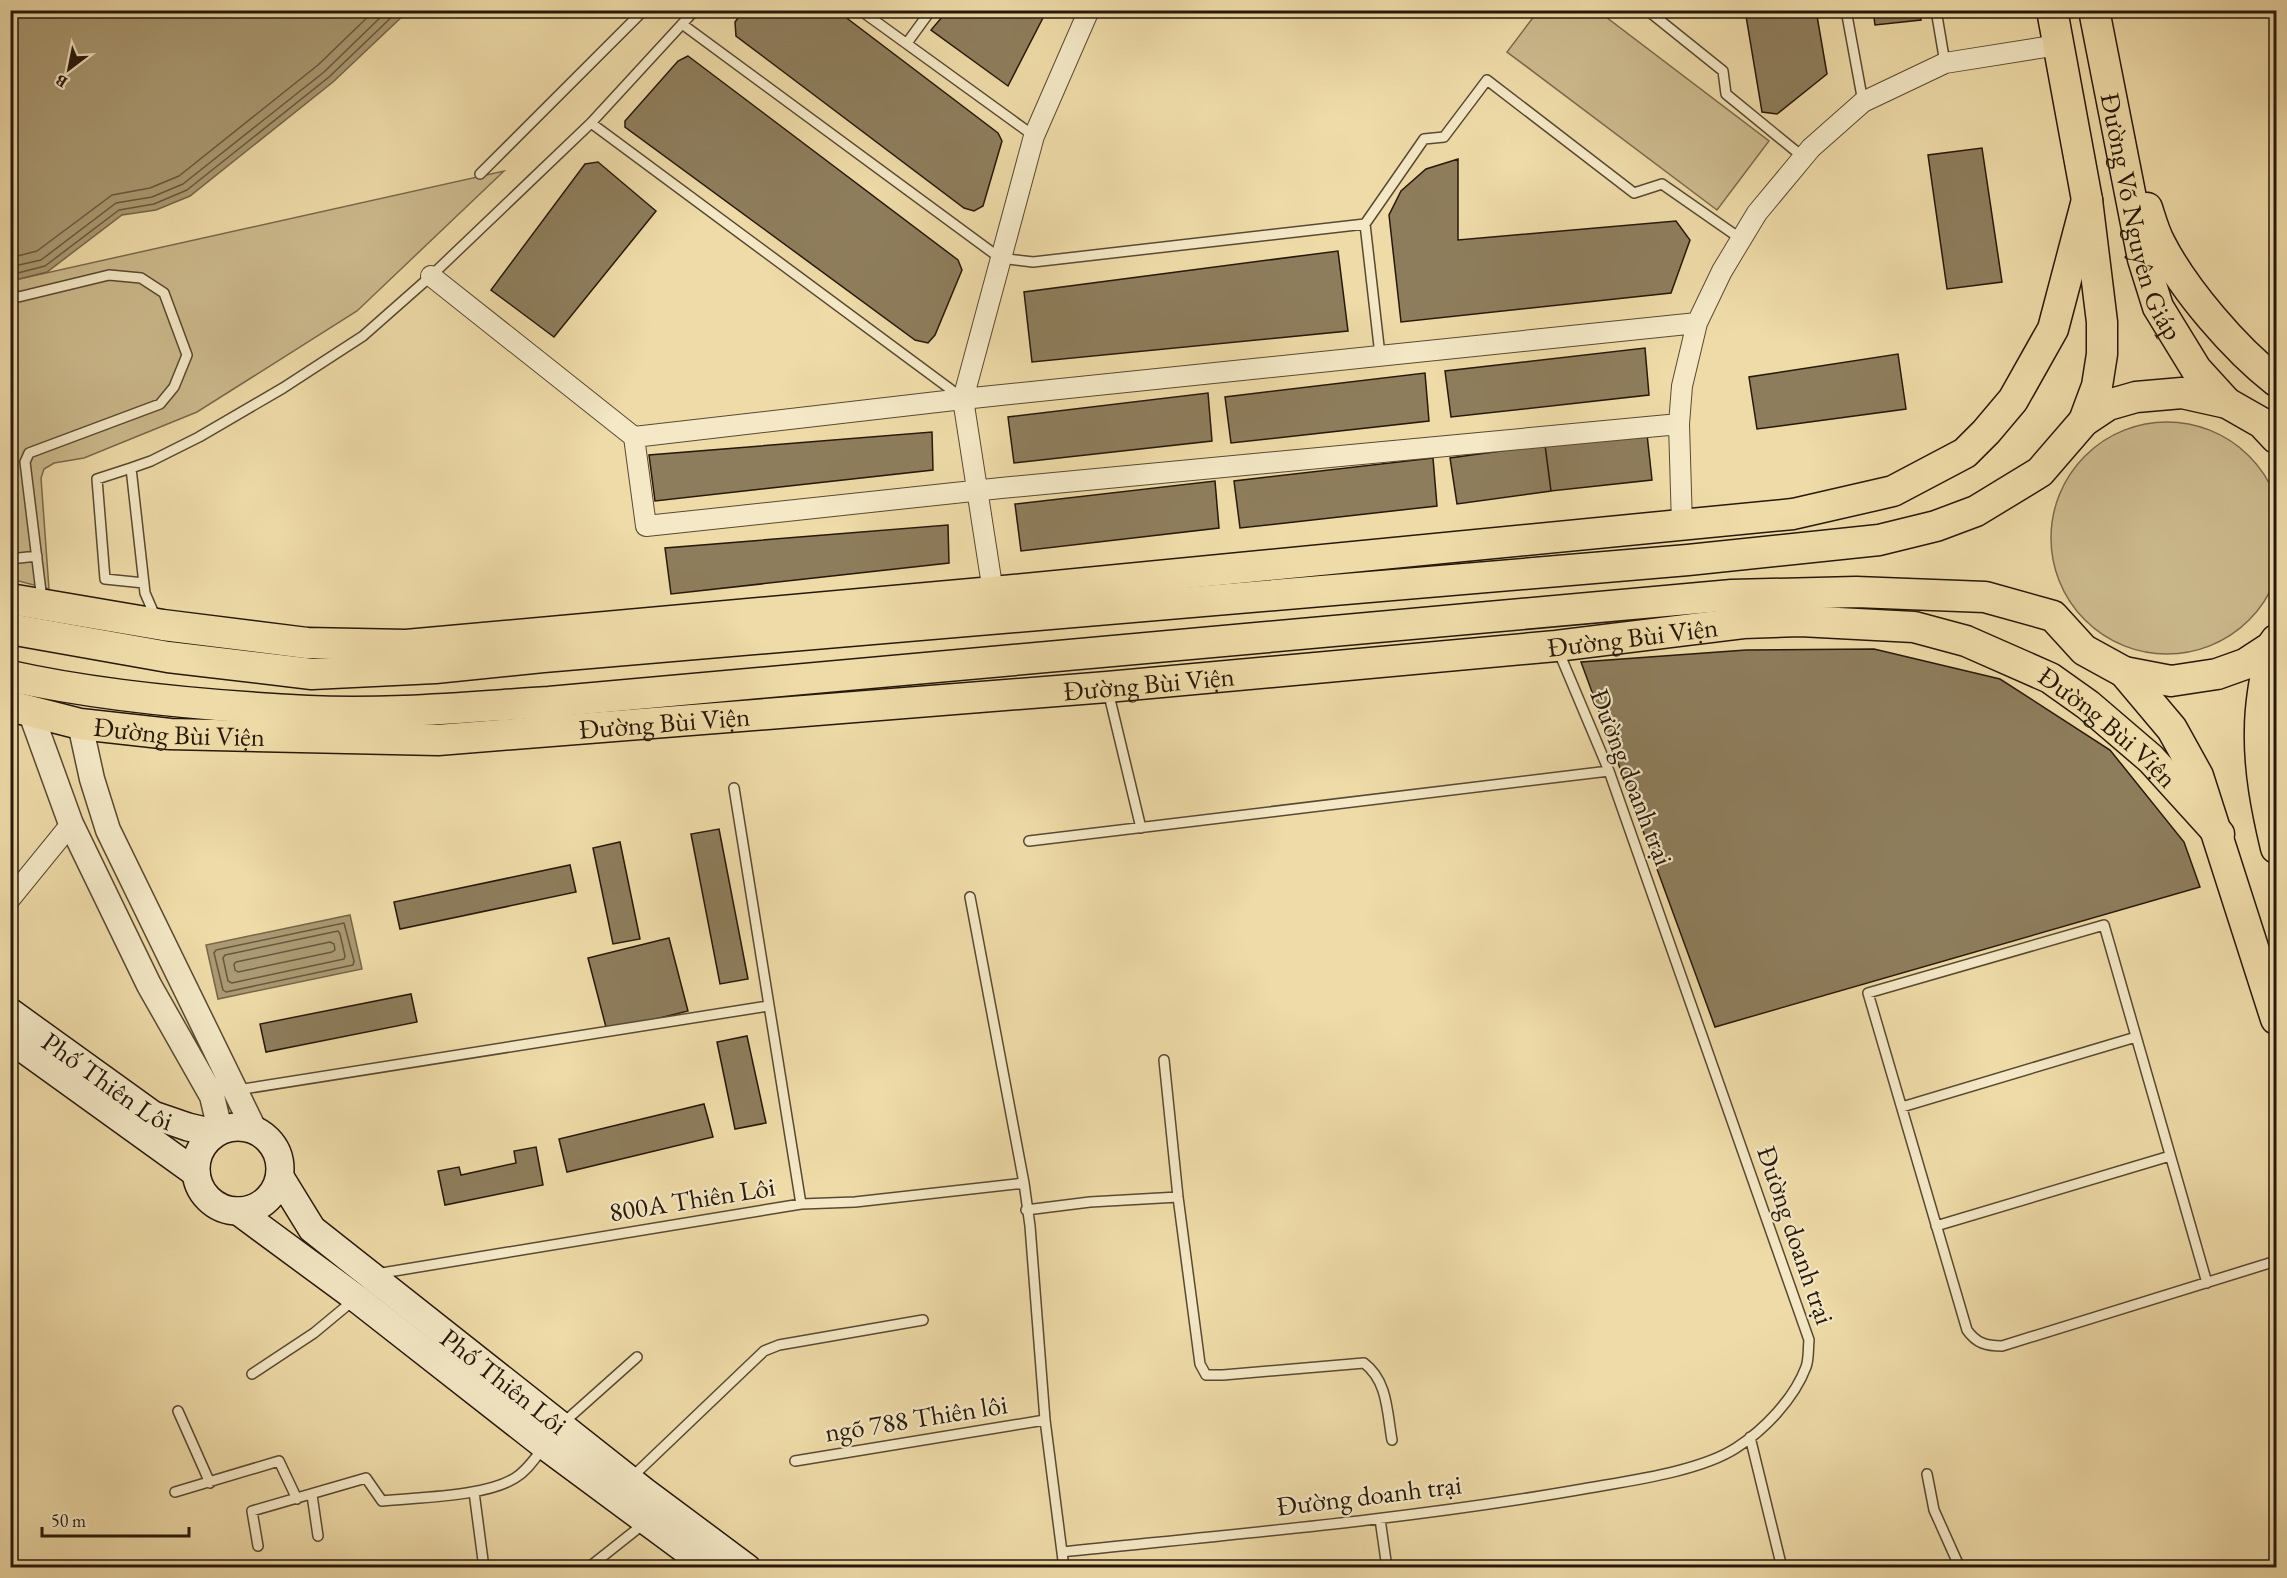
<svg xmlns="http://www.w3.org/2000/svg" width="2287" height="1578" viewBox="0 0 2287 1578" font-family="'EB Garamond',serif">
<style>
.green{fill:#ccba8d;stroke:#7a694c;stroke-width:1.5}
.water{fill:#aa9972;stroke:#766548;stroke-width:1.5}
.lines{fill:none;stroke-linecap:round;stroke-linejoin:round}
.shore{stroke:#68583e;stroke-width:1.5}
.building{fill:#8e7d5c;stroke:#27180a;stroke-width:1.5}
.service-casing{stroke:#594932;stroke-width:12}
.minor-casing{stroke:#594932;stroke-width:22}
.tertiary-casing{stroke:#594932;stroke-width:27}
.secondary-casing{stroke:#27180a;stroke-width:30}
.primary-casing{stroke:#27180a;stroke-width:33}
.service{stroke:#f4e8c6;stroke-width:9}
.minor{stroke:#f4e8c6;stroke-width:20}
.tertiary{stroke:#f4e8c6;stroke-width:24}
.secondary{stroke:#f4e8c6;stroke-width:27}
.primary{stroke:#eedba8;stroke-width:30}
.labels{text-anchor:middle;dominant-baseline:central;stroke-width:4.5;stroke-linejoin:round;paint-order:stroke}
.street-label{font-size:27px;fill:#27180a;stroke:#f4e8c6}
</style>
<rect width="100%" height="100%" fill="#eedba8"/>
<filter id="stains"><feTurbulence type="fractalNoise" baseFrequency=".00333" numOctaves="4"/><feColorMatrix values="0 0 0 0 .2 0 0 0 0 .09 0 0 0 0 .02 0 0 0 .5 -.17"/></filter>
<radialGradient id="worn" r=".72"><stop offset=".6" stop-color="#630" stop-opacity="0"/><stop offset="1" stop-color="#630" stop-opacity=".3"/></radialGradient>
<!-- green -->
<path class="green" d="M1538,11H1598L1769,141L1717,210L1507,52Z
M504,171L357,311L197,412L84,458L54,463L44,469L41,478L49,589L11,579L10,281Z
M2051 538a116 116 0 1 1 232 0a116 116 0 1 1-232 0Z"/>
<!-- water -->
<path class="water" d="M10,11L11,10L408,11L333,82L190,196L156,210L122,215L47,272L11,281Z
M350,915L362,969L218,999L206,945Z"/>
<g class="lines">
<!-- shore -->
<path class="shore" d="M10,258L37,251L112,195L150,188L179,176L318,65L375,10
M10,267L41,260L116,203L152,197L183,184L324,72L388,10
M10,275L45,266L119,210L154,204L187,190L329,77L399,10
M344,923L354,961L353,965L226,992L223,990L214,953L216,950Z
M338,931L340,934L345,956L344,959L232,983L228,981L223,958L225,955Z
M330,942L334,944L335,950L332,952L238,972L235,970L234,964L236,962Z"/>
</g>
<!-- building -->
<path class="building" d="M744,10H836L998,133L1002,141L983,206L974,211L964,208L736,36L735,22Z
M948,10H1047L1008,86L931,30Z
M1745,10H1816L1827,74L1777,114L1762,112Z
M1873,10H1919L1921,20L1875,25Z
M688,56L958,260L962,270L935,335L928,343L915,340L625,127V121L678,61Z
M1982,148L2002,282L1947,289L1928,155Z
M1458,159V240L1676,221L1690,240L1671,293L1401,322L1389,215L1401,191L1426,169Z
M598,162L656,211L554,337L491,290L585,164Z
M1338,251L1348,331L1032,362L1024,292Z
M1645,348L1649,395L1451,417L1445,371Z
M1898,354L1906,409L1757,429L1749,377Z
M1425,373L1429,421L1231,443L1225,397Z
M1208,393L1212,441L1014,463L1008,417Z
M932,432L933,470L655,501L649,455Z
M1647,434L1652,480L1551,491L1545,445Z
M1545,445L1551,491L1457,504L1450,458Z
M1433,458L1437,506L1240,528L1234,481Z
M1215,481L1219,528L1021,551L1015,504Z
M948,525L949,563L671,594L665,548Z
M1874,649L2000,679L2110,750L2184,842L2200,887L1715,1027L1581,662L1746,650Z
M719,829L748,979L720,984L691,834Z
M620,842L640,939L613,944L593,848Z
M570,865L576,892L400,929L394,902Z
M669,938L688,1011L607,1031L588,958Z
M411,994L417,1022L266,1052L260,1024Z
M747,1036L766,1123L735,1129L717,1042Z
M704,1104L713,1137L567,1172L559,1139Z
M536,1147L543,1185L445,1205L438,1171L459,1167L461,1175L516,1163L514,1151Z"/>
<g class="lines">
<defs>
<path id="service" d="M860,10L1034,136
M1647,10L1723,71L1726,94L1803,157
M1846,10L1863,102
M1936,10L1945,63
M682,24L1000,258L1033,262L1365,224L1380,355
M907,43L931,10
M591,123L961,397
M480,174L644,10
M1365,224L1424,139L1444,137L1487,80L1634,193L1662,184L1741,239
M10,299L109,275L141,278L164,293L187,355L174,387L160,404L29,453L25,462L42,600
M131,468L97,479L105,579L144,583
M10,559L37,556
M155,616L145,593L131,468L151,461L199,437L283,388L363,336L431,276L591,123L695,10
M1108,691L1141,828
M734,788L801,1204
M1029,841L1609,771
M970,897L1024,1183L1030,1226L1045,1420L1064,1568
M1164,1060L1178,1197L1200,1364L1206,1375H1223L1364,1363C1388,1381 1387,1413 1392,1440
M237,1090L768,1006
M1902,1107L2136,1037
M1026,1210L1090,1202L1178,1197
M1936,1226L2170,1156
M376,1274L801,1204L855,1202L1024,1183
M2207,1283L2104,925L1868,993L1967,1330C1976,1343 1986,1346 2002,1346L2276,1261
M252,1374L314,1333L355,1299
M178,1411L210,1483
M563,1423L637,1357
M1750,1437L1782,1568
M795,1461L1045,1420
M1927,1474L1934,1510L1960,1568
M631,1478L764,1351L779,1345L923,1320
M175,1492L279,1461L297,1499
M474,1492L484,1568
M312,1495L318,1536
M1380,1519L1387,1568
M258,1546L252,1511L366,1478L382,1501C419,1497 484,1497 515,1478C527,1471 535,1458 544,1447
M1062,1552C1236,1534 1411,1519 1583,1489C1627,1481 1699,1472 1736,1448C1764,1430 1794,1399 1806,1367C1809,1359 1808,1349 1809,1340L1609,771L1558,650
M588,1568L646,1522"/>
<path id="minor" d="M431,276L634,437L963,399L1697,323
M634,437L646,526L1001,488L1679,424
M1682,525L1679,424L1682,386L1697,323L1722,271L1757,213L1811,148L1863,102L1945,63L2058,45
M993,592L963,399L1034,136L1089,10
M10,899L71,824"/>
<path id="tertiary" d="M30,711L71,824L149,985L212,1096L220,1130
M80,724L92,779L108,830L254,1129"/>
<g id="secondary">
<path id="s1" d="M10,1012L153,1115L188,1127L214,1133"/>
<path d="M10,1039L196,1173"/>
<circle cx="238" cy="1169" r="42"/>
<path id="s2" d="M280,1177L312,1229L645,1492L747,1568"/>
<path d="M238,1211L356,1298L545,1446L710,1568"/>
</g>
<g id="primary">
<path d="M2052,10L2087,200L2102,322V354L2097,386L2084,421"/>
<path id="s3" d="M2094,10L2143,259L2158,307L2196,369L2227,403"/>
<path d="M2147,208C2151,220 2154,232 2160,243C2184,290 2235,349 2276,381"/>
<path d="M10,599L163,625L307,643L406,645L993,592L1793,514L1893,491L1965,453L1986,432L2013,400L2053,329L2087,200"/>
<path d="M10,629L168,657L312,674L435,668L543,657L1688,560L1879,540L1936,526L1976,511L2040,472L2084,421L2108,405L2136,397L2182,393L2227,403L2262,423L2276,438"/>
<path d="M2271,647C2266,674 2260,702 2260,730C2259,770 2267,810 2276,848"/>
<path d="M2124,672L2172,729L2198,776L2276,1019"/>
<path d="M10,676C104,697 212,706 308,711C387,715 469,707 549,702L1732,595L1856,592L1985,597L2053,616L2084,650L2124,672L2171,681L2217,674L2245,664L2271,647L2276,640"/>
<path id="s4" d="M10,706L80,724L170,734L438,740L1107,687L1556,646L1743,623L1800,621L1914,627L1966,641L2050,678L2088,705L2151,759L2219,834"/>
</g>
</defs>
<!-- service casing -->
<use href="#service" class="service-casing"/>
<!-- minor casing -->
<use href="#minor" class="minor-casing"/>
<!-- tertiary casing -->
<use href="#tertiary" class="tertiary-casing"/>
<!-- secondary casing -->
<use href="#secondary" class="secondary-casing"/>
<!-- primary casing -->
<use href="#primary" class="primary-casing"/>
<!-- service -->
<use href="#service" class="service"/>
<!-- minor -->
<use href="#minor" class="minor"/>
<!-- tertiary -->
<use href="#tertiary" class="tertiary"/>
<!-- secondary -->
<use href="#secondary" class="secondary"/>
<!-- primary -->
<use href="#primary" class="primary"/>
</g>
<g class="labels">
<!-- street labels -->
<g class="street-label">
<text stroke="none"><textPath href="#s3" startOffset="212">Đường Võ Nguyên Giáp</textPath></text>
<text stroke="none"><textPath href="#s4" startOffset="1630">Đường Bùi Viện</textPath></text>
<text stroke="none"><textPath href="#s4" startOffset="1144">Đường Bùi Viện</textPath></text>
<text stroke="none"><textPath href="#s4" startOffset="658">Đường Bùi Viện</textPath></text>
<text stroke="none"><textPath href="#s4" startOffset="172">Đường Bùi Viện</textPath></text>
<text stroke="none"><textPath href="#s4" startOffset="2134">Đường Bùi Viện</textPath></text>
<text transform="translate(1632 777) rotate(69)">Đường doanh trại</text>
<text stroke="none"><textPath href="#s1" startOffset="120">Phố Thiên Lôi</textPath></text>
<text transform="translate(692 1199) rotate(-9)">800A Thiên Lôi</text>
<text transform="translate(1796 1235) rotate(71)">Đường doanh trại</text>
<text stroke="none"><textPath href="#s2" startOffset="306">Phố Thiên Lôi</textPath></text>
<text transform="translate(916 1418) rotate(-9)">ngõ 788 Thiên lôi</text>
<text transform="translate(1369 1495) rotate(-7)">Đường doanh trại</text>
</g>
</g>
<!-- margin -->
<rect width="2287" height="1578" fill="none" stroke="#eedba8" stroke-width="36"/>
<rect x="12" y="12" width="2263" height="1554" fill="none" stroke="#27180a" stroke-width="3"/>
<rect x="18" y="18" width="2251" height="1542" fill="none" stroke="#27180a" stroke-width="1.5"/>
<!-- north arrow -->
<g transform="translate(69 69) rotate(212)" stroke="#f4e8c6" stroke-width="4.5" paint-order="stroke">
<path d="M0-4.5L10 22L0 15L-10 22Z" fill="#27180a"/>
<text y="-9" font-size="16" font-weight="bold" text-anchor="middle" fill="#27180a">B</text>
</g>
<!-- scale -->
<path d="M42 1527v9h147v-9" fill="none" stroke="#27180a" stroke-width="3"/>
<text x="51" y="1527" font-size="18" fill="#27180a" stroke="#f4e8c6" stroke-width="4.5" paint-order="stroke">50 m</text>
<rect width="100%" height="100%" filter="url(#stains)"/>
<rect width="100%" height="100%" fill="url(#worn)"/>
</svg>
